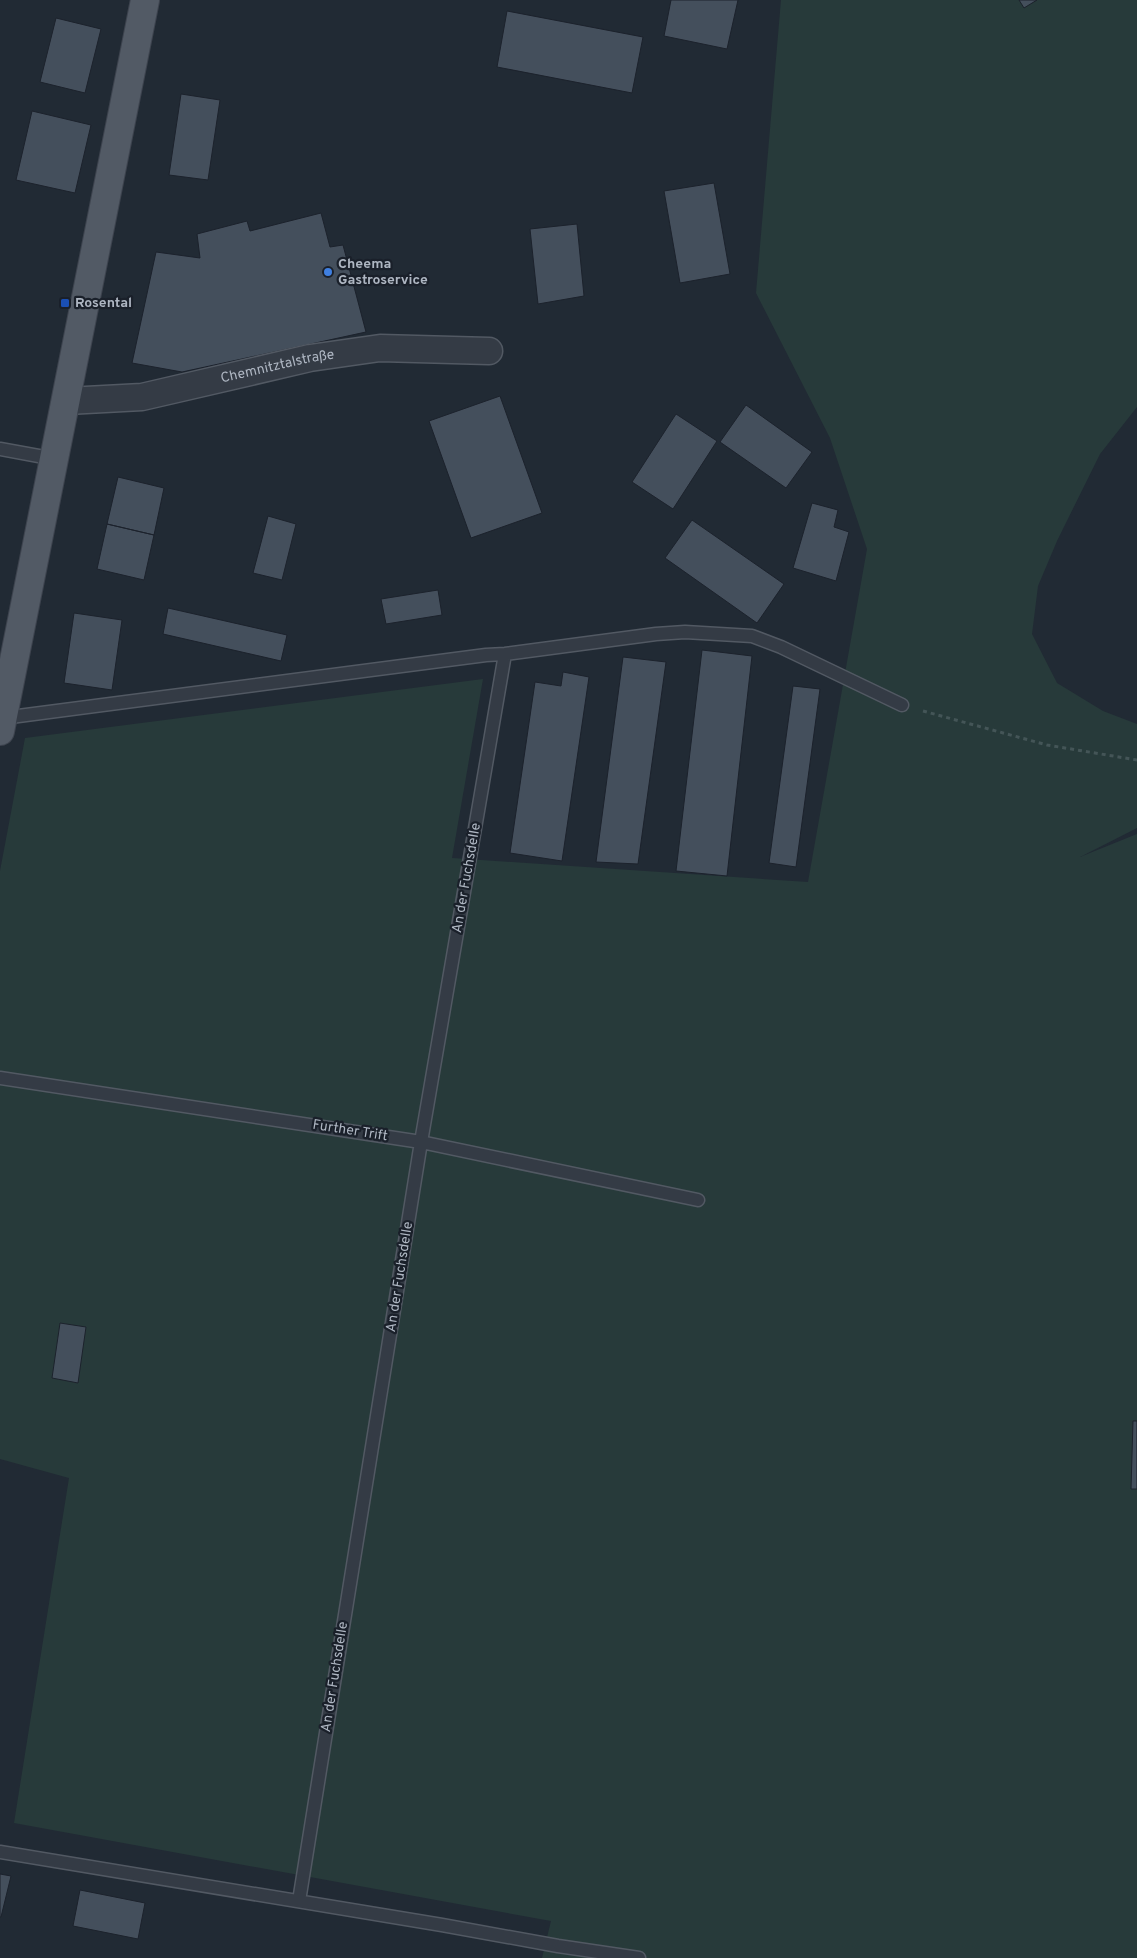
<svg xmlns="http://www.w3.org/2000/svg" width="1137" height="1958" viewBox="0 0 1137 1958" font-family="Overpass,sans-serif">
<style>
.green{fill:#273a3a}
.building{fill:#444f5c;stroke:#1c222c}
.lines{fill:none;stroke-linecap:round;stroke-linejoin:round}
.service-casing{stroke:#525963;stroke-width:15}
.minor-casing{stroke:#525963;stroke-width:29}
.primary-casing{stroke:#3e444f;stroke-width:30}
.path{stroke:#445557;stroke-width:3;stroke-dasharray:4 4;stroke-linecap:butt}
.service{stroke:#343b45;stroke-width:12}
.minor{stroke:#343b45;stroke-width:26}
.primary{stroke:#525a65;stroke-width:28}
.shop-dot{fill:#3f7fe0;stroke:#1a202a;stroke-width:2}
.transit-dot{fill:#1a4fb4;stroke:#1a202a;stroke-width:2}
.labels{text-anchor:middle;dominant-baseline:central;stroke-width:4.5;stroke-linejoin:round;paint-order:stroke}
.poi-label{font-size:14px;font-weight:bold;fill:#aeb6c2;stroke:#1a202a;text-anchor:start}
.street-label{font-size:14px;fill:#aeb6c2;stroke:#1a202a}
</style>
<rect width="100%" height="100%" fill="#212a34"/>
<!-- green -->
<path class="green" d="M781,0H1137V407L1100,454L1057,541L1038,586L1032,634L1057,683L1103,711L1137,724V828L1080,857L1137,834V1958H542L551,1921L14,1823L69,1478L0,1459V871L25,738L483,679L452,858L808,882L867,549L830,438L756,293Z"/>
<!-- building -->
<path class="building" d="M671,0H738L727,49L664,36Z
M1019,0H1037L1024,8Z
M507,11L643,37L632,93L497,67Z
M56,18L101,29L85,93L40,82Z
M181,94L220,100L208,180L169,175Z
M32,111L91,125L75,193L16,180Z
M714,183L730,274L680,283L664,191Z
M321,213L330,247L343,245L366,332L182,372L132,363L156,252L200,258L197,234L247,221L250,231Z
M577,224L584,296L538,304L530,229Z
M500,396L542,513L471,538L429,421Z
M746,405L812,452L786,488L720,442Z
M676,414L717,441L673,509L632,482Z
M118,477L164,488L154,535L107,524Z
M812,503L838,510L834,527L849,532L836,581L793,568Z
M268,516L296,524L282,580L253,573Z
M692,520L784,584L757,623L665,558Z
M107,524L154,535L144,580L97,569Z
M438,590L442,615L386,624L381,599Z
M168,608L287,635L281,661L163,634Z
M74,613L122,620L112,690L64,683Z
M702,650L752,656L727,876L676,871Z
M623,657L666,662L638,864L596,862Z
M563,672L589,677L562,861L510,853L535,682L561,686Z
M793,686L820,689L796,867L769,863Z
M60,1323L86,1327L78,1383L52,1378Z
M1133,1421H1137V1489H1131Z
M0,1874L11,1876L1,1917H0Z
M80,1890L145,1903L138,1939L73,1926Z"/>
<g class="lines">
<defs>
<path id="service" d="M0,449L55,459
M3,718L486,655L505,654L656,634L685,632L752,636L781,647L902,705
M0,1078L421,1142L698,1200
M0,1852L442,1925L558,1946L639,1958
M299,1901L421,1142L505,654"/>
<g id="minor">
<path id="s1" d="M67,401L142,397L310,358L380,348L489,351"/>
</g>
<path id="primary" d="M0,731L145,0"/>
</defs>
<!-- service casing -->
<use href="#service" class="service-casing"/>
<!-- minor casing -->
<use href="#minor" class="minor-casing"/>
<!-- primary casing -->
<use href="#primary" class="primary-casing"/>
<!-- path -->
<path class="path" d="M923,711L1047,745L1137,760"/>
<!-- service -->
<use href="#service" class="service"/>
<!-- minor -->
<use href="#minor" class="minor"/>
<!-- primary -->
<use href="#primary" class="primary"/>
</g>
<!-- markers -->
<circle class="shop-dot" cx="328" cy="272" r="5"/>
<rect class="transit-dot" x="60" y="298" width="10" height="10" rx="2.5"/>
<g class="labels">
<!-- poi labels -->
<g class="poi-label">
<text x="338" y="264">Cheema<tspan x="338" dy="16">Gastroservice</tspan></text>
<text x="75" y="303">Rosental</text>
</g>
<!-- street labels -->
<g class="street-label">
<text stroke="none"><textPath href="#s1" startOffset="214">Chemnitztalstraße</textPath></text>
<text transform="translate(467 878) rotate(-80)">An der Fuchsdelle</text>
<text transform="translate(350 1131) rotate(9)">Further Trift</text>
<text transform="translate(400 1277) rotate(-81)">An der Fuchsdelle</text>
<text transform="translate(335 1677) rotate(-81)">An der Fuchsdelle</text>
</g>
</g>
</svg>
